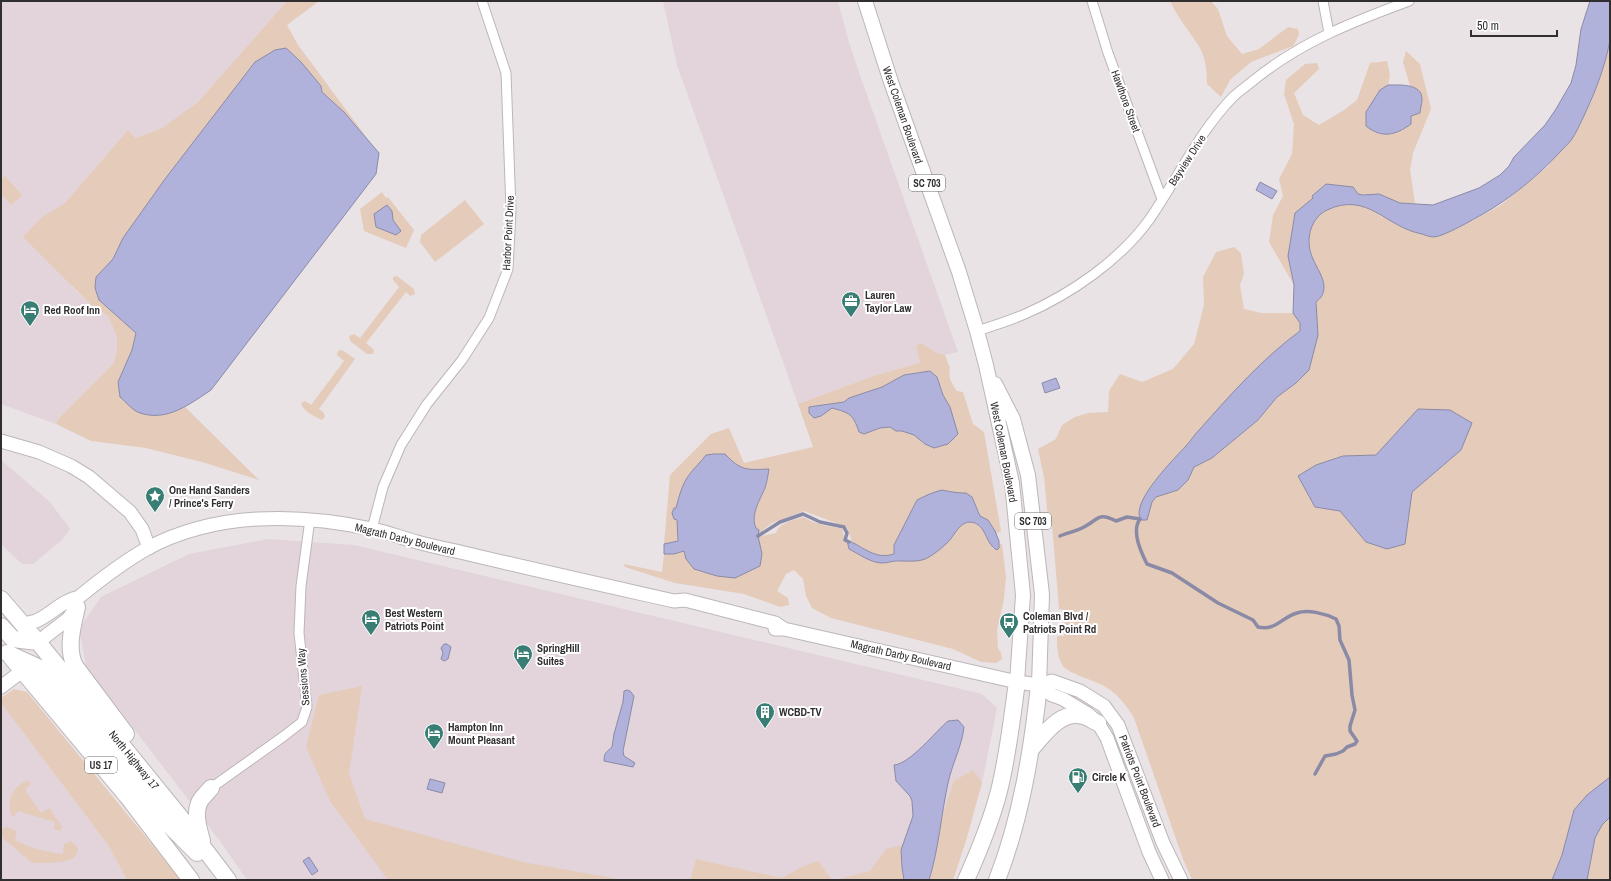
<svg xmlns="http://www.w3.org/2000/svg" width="1611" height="881" viewBox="0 0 1611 881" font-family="'Archivo Narrow',sans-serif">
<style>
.built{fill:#e2d4da}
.green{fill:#e5cbba;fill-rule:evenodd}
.water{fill:#b0b2db;stroke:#8a8aa7}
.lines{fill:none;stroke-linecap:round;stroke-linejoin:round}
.stream{stroke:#8a8aa7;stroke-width:3.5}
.street-casing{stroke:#bcb6b8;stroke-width:11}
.secondary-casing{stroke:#bcb6b8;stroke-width:15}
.primary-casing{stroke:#bcb6b8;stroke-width:16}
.highway-casing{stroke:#bcb6b8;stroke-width:18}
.street{stroke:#fff;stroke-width:9}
.secondary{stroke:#fff;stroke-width:13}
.primary{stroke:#fff;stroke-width:14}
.highway{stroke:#fff;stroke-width:16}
.labels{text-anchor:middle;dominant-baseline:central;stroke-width:4;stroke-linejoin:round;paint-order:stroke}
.shield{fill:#fff;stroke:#6f6d6d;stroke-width:1}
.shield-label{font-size:10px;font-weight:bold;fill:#312e2f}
.street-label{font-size:11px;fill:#312e2f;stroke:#fff}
.poi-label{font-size:11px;font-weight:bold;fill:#312e2f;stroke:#fff;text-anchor:start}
</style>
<rect width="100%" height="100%" fill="#e9e3e6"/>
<!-- built -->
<path class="built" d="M1,1H287L198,102L162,128L136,138L128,130L64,204L55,210L72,287L93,307L108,316L117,337V349L114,363L59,418L56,424L1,404Z
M663,1H838L848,39L862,81L958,352L945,355L937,353L921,343L916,346L920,363L876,375L798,404L677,65Z
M1,460L50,502L70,529L62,540L33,564H22L1,544Z
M268,539L354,545L982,694L997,708L982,783L947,880H790L696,859L690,880H247L222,844L86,666L79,629L101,597L189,554Z
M1,703L108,845L127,880H1Z"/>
<!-- green -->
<path class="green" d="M287,1H319L287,25L298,45L367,138L344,112L322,92L321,86L255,62L123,238L113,259L96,278L136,333L132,350L124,368L168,414L185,407L259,480L202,462L146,448L91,441L56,424L59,418L114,363L117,349V337L108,316L93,307L23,237L42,217L64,204L128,130L136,138L162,128L198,102Z
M1170,1H1211L1218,9L1227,36L1242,54L1259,49L1288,27L1298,29L1299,35L1293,46L1251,62L1230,80L1221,97L1207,84C1207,73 1206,59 1200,48C1190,32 1178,18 1170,1Z
M1610,39V880H1192L1183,859L1134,718C1127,706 1117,693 1104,686C1095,681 1068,673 1063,666C1057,657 1057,646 1057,636H1064L1065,610L1059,609L1052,525L1048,518L1044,477L1038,449L1056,439L1062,425L1075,417L1088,413L1108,412L1109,391L1120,374L1142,382L1173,369L1194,344L1204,305L1203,277L1216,252L1234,247L1241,253L1244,274L1240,285L1244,309L1261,313H1293L1300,323V331C1262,359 1230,396 1198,431C1194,436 1191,441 1187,446C1175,458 1129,503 1141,520H1146L1151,502L1156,497L1178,490L1188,480L1194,467L1212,458L1258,420L1277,397L1296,383L1316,310L1320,274L1312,258L1310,249L1309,231L1315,219L1326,210L1343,205H1358L1371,209L1382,217L1472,221L1501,205L1548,166L1591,102L1604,66Z
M1406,51L1420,64L1431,109L1413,153L1410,170L1415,203H1400L1379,194L1363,195L1358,194L1353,187L1326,184L1313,198L1295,213L1288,256L1294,285L1269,242L1273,215L1283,196L1279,179L1292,154L1294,124L1284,94L1286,80L1305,64L1317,63L1319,69L1294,93L1303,115L1319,125L1344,110L1357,100L1370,63L1387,61L1390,75L1388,85L1380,90L1366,112V126C1380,137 1386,135 1402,130L1411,116L1420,113V92L1410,86L1403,62Z
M5,176L22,195L11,205L1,194V180Z
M382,192L386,198L388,197L414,230L406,248L364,231L360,209Z
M465,200L484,224L435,262L420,242L421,235Z
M397,276L414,289L415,294L410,296L406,292L366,343L374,350L373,354H367L350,341L349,336L354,334L360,338L399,287L393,280V277Z
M921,343L937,353L945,355L950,368C948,377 951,383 957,391L963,392L973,424L984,432L1001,531L996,534L988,520L980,516L979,511L962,493L958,495L953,492H933L929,496L917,500L894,545V554C874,560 868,549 851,542V538L849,534L847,527L804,511L772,523L759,533V530L756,528C750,515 760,500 765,488C767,482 768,475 769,469C747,470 741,471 725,454L706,455L697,467L689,474L679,497L676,508L678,541L664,544L670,475L711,434L729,428L744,463L813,447L798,404L876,375L920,363L916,346ZM921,372L941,387L943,395L950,407L925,444L914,435L902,431H896L890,427L859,432C857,427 856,420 853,417C844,405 822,408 809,407L844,402L849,398L882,387L904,375Z
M342,350L355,359L319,409L324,413L325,417L322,420C315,416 303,412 301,403L305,401L311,405L344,361L337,355L338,351Z
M804,517C815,525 829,526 843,529L844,541L848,543L849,549L882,563L898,561H912L948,542L957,528L965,523H974L983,529L993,549L999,548V544H1002L1006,577L1004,599L997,630L998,648L1001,653L1002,659L996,663L981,662L953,649L831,618L812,608L806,596L803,579L794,570L786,574L777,591L788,598L789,605L780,607L744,594L675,583L625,567L624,564L662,572L664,554H674L684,551L762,554L758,537L776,533C779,522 795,520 804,517Z
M362,686L349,774L365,819L523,862L623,880H388L330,801L306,747L319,695Z
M14,689L27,692L181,880H127L108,845L1,703V698Z
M973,770L982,783L966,841L953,880H929L934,864L942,818L954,781Z
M28,780L31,784L25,790L41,813L48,809H50L62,827L60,831L54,829L55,822L18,811L14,816H12C5,802 14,785 28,780Z
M7,827L17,831L15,840C30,848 45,852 63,854L64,844L71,841L78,848C77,852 77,857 72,859C64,863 44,863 35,863L31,862L3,838L1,831L3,828Z
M903,845C899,856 902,869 904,880H834L870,871L886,849Z
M696,859L782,878L802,867L818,861L832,880H690Z"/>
<!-- water -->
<path class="water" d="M1590,1H1610C1610,14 1611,28 1610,40C1605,68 1594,95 1582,120C1579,126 1576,133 1572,139C1569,143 1564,148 1560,152C1538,176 1511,198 1483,214C1472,220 1445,236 1434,237C1430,237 1425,235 1422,234C1385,227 1368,191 1327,210C1309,219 1305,242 1313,259C1317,268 1324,278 1324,287C1324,294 1321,298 1316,302L1318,335L1309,370L1296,383L1277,397L1258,420L1212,458L1194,467L1188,480L1178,490L1156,497L1152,502L1147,520H1141C1129,503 1175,458 1186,446C1191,440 1195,434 1200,429C1231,394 1263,358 1300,331V323L1293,313L1294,285L1288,256L1295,213L1313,198L1312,196L1326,184L1353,187L1358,194L1363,195L1379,194L1400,203L1433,205L1479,188L1500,175L1509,166L1514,157L1545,125L1556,109L1571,83L1576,65L1581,29Z
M286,48L301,62L321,86L322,92L344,112L379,153L376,174L211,390C190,404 167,422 140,413C133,411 126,402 120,397L118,382L132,350L136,333L99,300L95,288L96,277L113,259L123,238L165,179L255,62L275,50Z
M1388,85C1399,85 1423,83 1422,100C1422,104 1420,109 1420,113L1411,116V124C1396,135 1382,139 1366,126V112L1380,90Z
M1260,182L1277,191L1272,199L1256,190Z
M387,205L392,211L393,220L401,231L396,235L376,227L374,214Z
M930,371L937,377L943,395L950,407L958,434L948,444L934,448L925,444L914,435L902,431H896L890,427L880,428L864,434L859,432C853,414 850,413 832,408L821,416L814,418L809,413V407L844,402L849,398L882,387L904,375Z
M1056,378L1060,388L1045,393L1042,383Z
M1418,409L1450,410L1472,423L1461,450L1412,492L1405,544L1387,549L1366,542L1340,511L1315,507L1298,476L1316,465L1343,456L1376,455Z
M714,454H725C741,471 747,470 769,469C768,475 767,482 765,488C760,500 750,515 756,528L759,530L758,536L762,554L760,566L735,578L717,576L694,569L686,559L684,551L674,554H664V544L678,541L677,520L674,519L672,513L674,508H676C679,497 682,484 689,475C693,469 701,462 706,455Z
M942,490C952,492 957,493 966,493L972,497L980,516L988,520L995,531L999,541V548L997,550C986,545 987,528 975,523C960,518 955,536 947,543C942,548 932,556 925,559C917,562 909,561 901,561C894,560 889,563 882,563C871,563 859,554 849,549L847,540C864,547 875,560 894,554V545L917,500C925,496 933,492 942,490Z
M444,644H447L451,647L448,659L444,661L441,659L443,653L441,648Z
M627,690L630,691L634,696L623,751L624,756L635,763L633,767L604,761C604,752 607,752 612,747L614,734L623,702L624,691Z
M958,720L964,727C962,746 952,764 948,783C941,815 939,848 929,880H904L902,867L901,850L913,816L912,801L910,796L896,781L894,765C910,764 936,731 948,721Z
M1610,777V817L1602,825L1595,838L1587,880H1552L1562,855L1574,810L1587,795Z
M430,779L445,783L442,793L427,789Z
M309,857L318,871L312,875L303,861Z"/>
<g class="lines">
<!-- stream -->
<path class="stream" d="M758,536L780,522L803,514L820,522L844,527L847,533L845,540L849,542
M1060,536C1067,533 1077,531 1084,527C1099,519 1098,512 1116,521L1127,517L1140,519C1131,531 1141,552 1147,564L1172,573L1218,603L1253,620L1258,627C1276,631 1282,617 1297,613C1308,609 1326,614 1336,619L1339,626L1340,640L1349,660L1352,695L1355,710L1350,726V731L1357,741L1355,744L1347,747L1343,751L1336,754L1325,756L1315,774"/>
<defs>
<path id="street" d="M1092,1L1108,53L1162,199
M1323,1L1329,33
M977,331C993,326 1009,321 1025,314C1071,294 1120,260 1149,220C1177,180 1198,133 1233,97C1239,91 1247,86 1254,80C1301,42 1352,22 1409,1
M372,529L383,487L401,445L427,404L462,360L489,318L508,269L511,210L506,73L482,1
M211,788L284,736L302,722L307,707L299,633L301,586L310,519"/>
<path id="secondary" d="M1,441L39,452L71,466L89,477L130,512L142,529L149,548
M24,624C28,623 32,622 36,621C52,614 61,601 79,597C101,579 123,562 148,548C216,512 298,513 372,529C387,532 402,538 417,542C431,546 446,549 460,552C531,569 603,585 674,601L685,600L775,623L784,629
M775,629H784L1017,682L1039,685L1052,681L1080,691L1104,706L1118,725L1163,843L1181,880
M38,642L68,619L76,608
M1039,685L1052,695L1063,699L1088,714L1098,723L1107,738L1149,852L1162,880
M1,687L22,671"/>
<path id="primary" d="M865,1L891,82L959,272L977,331L986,365L1012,483L1023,595L1017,682
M995,384L1013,419L1028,475L1042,594L1039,685"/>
<path id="highway" d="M1,599L38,642L181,818L228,880
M77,607C73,625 66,648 75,666L126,734
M1,626L13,639L38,642
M7,653L40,668L164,820L197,853
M11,657L127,796L191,880
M1032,748C1045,733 1061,710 1083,716C1088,717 1093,721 1098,723
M202,841C199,829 194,815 199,803C201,798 207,793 211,788
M966,880C979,851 991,822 999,791C1008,755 1012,718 1017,682
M997,880C1021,818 1032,751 1039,685"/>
</defs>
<!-- street casing -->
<use href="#street" class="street-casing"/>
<!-- secondary casing -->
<use href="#secondary" class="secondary-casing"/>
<!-- primary casing -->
<use href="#primary" class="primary-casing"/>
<!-- highway casing -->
<use href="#highway" class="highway-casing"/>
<!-- street -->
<use href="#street" class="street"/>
<!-- secondary -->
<use href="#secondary" class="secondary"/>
<!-- primary -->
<use href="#primary" class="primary"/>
<!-- highway -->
<use href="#highway" class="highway"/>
</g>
<!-- icons -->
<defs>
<symbol id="office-pin" viewBox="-11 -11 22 30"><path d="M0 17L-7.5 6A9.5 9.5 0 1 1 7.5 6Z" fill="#397e74" stroke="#fff"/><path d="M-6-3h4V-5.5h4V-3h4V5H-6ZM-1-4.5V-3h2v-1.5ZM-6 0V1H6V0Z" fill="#fff"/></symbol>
<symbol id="hotel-pin" viewBox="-11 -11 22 30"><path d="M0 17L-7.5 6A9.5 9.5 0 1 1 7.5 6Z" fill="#397e74" stroke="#fff"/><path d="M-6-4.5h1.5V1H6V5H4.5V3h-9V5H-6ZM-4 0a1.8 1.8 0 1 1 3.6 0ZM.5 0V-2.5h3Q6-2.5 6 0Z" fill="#fff"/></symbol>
<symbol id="sight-pin" viewBox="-11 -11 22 30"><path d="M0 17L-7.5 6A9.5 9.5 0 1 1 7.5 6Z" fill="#397e74" stroke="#fff"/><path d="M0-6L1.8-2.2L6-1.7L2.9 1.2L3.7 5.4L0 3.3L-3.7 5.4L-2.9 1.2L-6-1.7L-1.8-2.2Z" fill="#fff"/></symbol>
<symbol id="bus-pin" viewBox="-11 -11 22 30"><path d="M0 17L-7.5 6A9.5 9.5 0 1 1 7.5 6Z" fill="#397e74" stroke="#fff"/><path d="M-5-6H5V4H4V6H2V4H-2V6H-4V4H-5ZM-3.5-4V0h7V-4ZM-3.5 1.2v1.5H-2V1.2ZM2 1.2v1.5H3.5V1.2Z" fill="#fff"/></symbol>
<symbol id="building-pin" viewBox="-11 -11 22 30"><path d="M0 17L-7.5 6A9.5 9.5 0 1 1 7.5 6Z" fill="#397e74" stroke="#fff"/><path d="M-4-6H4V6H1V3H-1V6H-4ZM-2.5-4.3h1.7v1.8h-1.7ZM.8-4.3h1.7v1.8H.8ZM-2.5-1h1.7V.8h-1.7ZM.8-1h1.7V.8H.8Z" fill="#fff"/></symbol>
<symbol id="fuel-pin" viewBox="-11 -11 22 30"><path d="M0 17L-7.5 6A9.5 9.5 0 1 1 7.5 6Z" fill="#397e74" stroke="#fff"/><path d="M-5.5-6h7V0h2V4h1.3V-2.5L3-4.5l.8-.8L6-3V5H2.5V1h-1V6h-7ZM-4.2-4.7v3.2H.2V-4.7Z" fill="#fff"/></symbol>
</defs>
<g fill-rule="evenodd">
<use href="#office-pin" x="840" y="290" width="22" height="30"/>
<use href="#hotel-pin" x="19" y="299" width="22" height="30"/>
<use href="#sight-pin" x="144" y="485" width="22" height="30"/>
<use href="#hotel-pin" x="360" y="608" width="22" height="30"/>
<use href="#bus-pin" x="998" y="611" width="22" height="30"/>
<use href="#hotel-pin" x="512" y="643" width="22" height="30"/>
<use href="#building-pin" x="754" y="701" width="22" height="30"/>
<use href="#hotel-pin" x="423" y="722" width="22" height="30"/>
<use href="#fuel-pin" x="1067" y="766" width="22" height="30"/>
</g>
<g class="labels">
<!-- shield labels -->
<g class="shield">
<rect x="909" y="175" width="36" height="16" rx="3"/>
<rect x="1015" y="513" width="36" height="16" rx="3"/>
<rect x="85" y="757" width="32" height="16" rx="3"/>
</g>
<g class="shield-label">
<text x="927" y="183">SC 703</text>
<text x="1033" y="521">SC 703</text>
<text x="101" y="765">US 17</text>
</g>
<!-- street labels -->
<g class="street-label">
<text transform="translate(1126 101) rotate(70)">Hawthore Street</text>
<text transform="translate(903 115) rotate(71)">West Coleman Boulevard</text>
<text transform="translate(1187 160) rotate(-57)">Bayview Drive</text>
<text transform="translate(508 233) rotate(-87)">Harbor Point Drive</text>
<text transform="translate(1004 452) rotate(79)">West Coleman Boulevard</text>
<text transform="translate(405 539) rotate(14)">Magrath Darby Boulevard</text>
<text transform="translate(901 655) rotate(13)">Magrath Darby Boulevard</text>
<text transform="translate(303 677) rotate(-95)">Sessions Way</text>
<text transform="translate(134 760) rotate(51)">North Highway 17</text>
<text transform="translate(1140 781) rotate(69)">Patriots Point Boulevard</text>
</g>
<!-- poi labels -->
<g class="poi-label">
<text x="865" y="295">Lauren<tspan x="865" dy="13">Taylor Law</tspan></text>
<text x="44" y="310">Red Roof Inn</text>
<text x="169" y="490">One Hand Sanders<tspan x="169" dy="13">/ Prince's Ferry</tspan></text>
<text x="385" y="613">Best Western<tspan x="385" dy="13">Patriots Point</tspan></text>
<text x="1023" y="616">Coleman Blvd /<tspan x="1023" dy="13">Patriots Point Rd</tspan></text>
<text x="537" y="648">SpringHill<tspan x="537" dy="13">Suites</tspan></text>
<text x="779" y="712">WCBD-TV</text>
<text x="448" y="727">Hampton Inn<tspan x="448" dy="13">Mount Pleasant</tspan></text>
<text x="1092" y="777">Circle K</text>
</g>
</g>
<!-- border -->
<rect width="1611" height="881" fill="none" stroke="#312e2f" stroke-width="4"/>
<!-- scale -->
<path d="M1471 30v6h86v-6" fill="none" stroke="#312e2f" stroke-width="2"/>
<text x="1477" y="30" font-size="12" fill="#312e2f" stroke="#ffffff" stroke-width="3" paint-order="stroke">50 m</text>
</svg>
